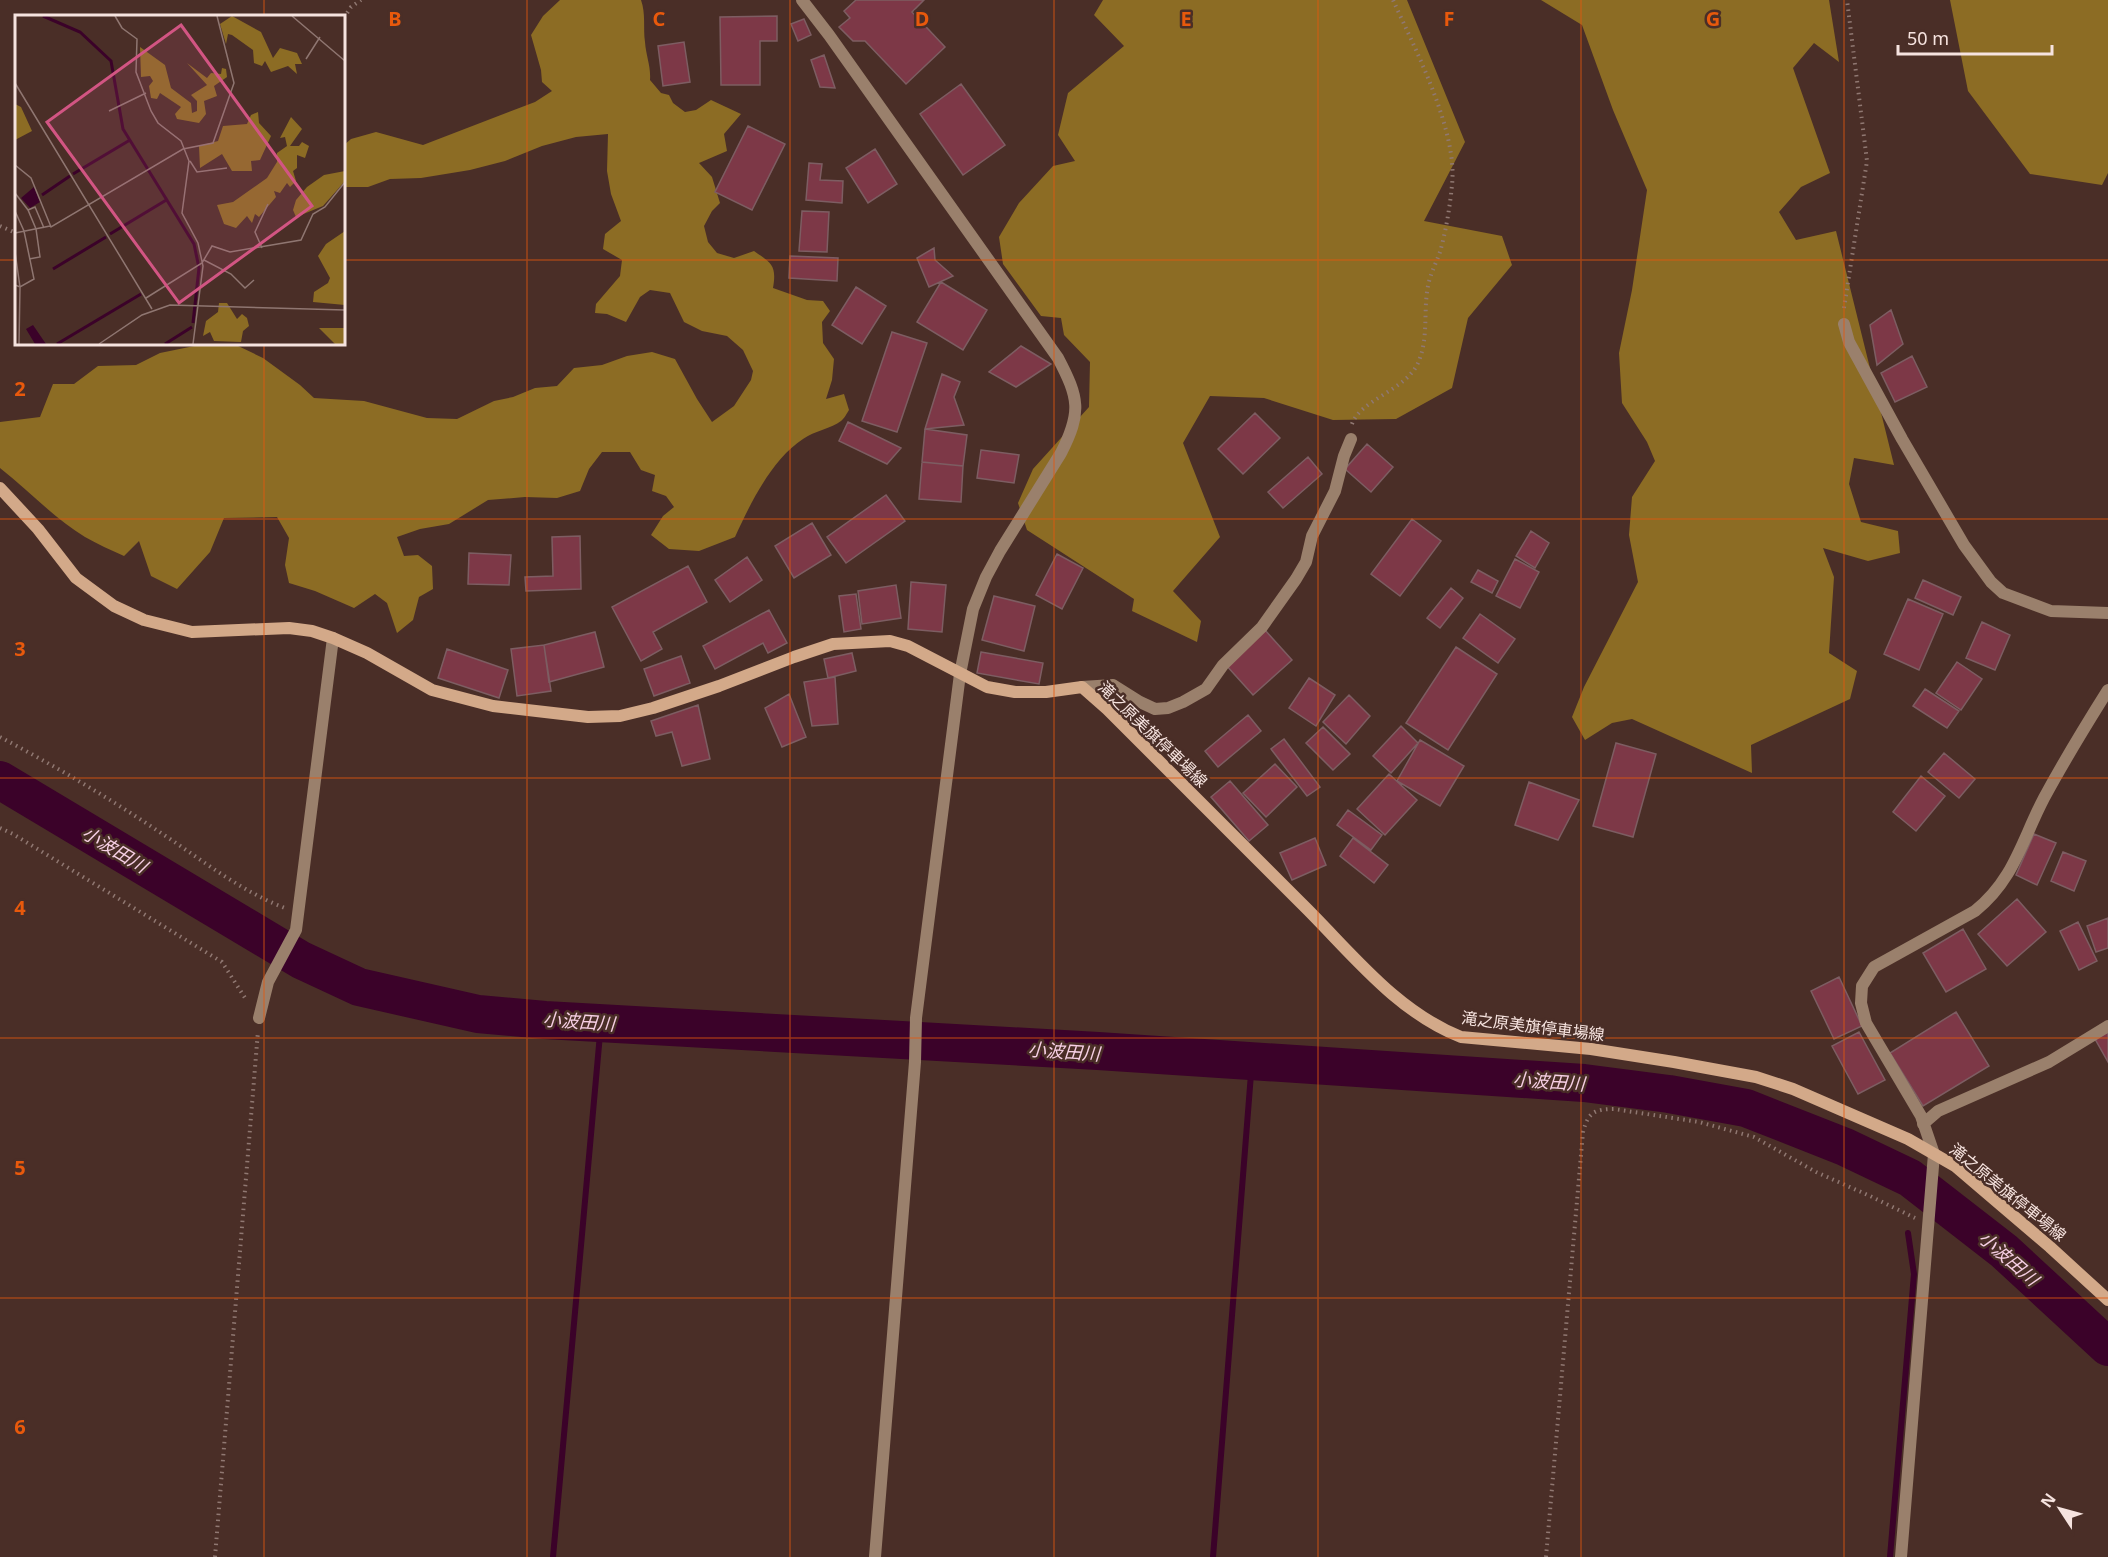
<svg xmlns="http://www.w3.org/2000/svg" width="2108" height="1557" viewBox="0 0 2108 1557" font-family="'Noto Sans','Noto Sans JP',sans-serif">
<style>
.forest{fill:#8c6c24}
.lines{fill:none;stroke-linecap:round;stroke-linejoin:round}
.stream{stroke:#3b0229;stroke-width:6}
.river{stroke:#3b0229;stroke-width:38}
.building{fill:#7d3847;stroke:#7d5d62;stroke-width:1.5}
.path{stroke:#907872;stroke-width:4;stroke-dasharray:1.5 4.5;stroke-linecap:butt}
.street{stroke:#9a806c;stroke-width:12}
.secondary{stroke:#d3a989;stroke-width:12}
.grid{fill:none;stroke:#e8590c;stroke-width:1.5;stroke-opacity:0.55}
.labels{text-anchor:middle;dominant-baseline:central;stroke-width:5;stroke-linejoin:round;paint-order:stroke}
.street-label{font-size:16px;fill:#f6e3df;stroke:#4a2e27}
.water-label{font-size:18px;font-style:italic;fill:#f7d0e5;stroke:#4a2e27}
.inset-river{fill:none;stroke:#3b0229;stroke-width:3}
.inset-road{fill:none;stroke:#8f7671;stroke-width:1.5}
.view{fill:#d25583;fill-opacity:0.15;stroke:#d25583;stroke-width:3}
.inset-edge{fill:none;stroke:#f6e3df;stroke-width:3}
.grid-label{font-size:20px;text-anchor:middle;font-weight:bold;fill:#e8590c;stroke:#4a2e27;stroke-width:5;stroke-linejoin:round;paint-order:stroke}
</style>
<rect width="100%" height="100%" fill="#4a2e27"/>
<!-- forest -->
<path class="forest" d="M560,0H641C646,14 643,28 645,42C646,56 651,66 650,80L661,93L669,95L673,103L685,112L696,110L711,100L741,114L724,134L727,151L699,163L712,177L720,203L712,211L704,226L708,242L717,253L734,258L754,251C771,263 777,265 773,288L807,300L823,301L830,311L822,322L823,343L834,359L832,380L826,399L844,394L849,410C847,413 844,419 841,421C832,428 814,431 803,439C772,459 750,504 735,537L699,551L669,549L651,535L663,516L674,507L666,496L652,491L655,475L641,470L630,452H602L589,469L580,491L557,498L525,497L488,500L449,524L420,529L397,537L404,556L418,555L432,566L433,589L419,597L413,620L397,633L387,603L375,594L354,608L315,591L289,583L285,565L289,538L277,517L224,518L210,552L177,589L151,576L139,541L124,556C111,550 97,544 85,537C55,519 28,490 0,468V422L40,417L53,384H74L98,366L136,365L160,353L204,344H234L263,358L300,385L314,398L364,401L427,418L457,419L494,401L513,397L535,388L557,386L574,368L602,365L627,356L652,352L675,359L697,399L712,422L734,406L751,380L753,371L743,350L727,336L702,331L684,322L670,293L650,290L640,297L626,322L607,314L595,313L596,304L620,276L622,260L603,249L605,234L621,221L611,194L607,171L608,134L576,137L542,146L505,161L470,170L421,178L390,179L368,187H344V145L351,139L376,132L423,145L535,102L552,91L542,82L541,70L531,35L543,16Z
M1103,0H1407L1465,142L1424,221L1502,236L1512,265L1468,318L1452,388L1396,419L1333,420L1264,398L1210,396L1183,443L1220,537L1173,591L1201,621L1197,642L1132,611L1134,599L1027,530L1018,503L1033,469L1089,407L1090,362L1064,335L1061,318L1041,316L1003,264L999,237L1019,203L1053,166L1075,161L1058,135L1068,93L1124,46L1094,15Z
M1541,0H1829L1839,62L1814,43L1793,68L1830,173L1801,187L1779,212L1796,240L1836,231L1894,465L1854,458L1849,484L1861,522L1898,531L1900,553L1868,561L1823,548L1834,577L1829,653L1857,671L1850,699L1751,745L1752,773L1632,719L1612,723L1585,740L1572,717L1584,687L1638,582L1629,535L1632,497L1655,461L1647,442L1622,403L1619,353L1632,290L1647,190L1613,110L1582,25Z
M1950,0H2108V173L2102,185L2030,174L1968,91Z"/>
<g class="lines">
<!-- stream -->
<path class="stream" d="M553,1557L601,1023
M1213,1557L1252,1061
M1890,1557L1914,1274L1908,1233"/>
<!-- river -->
<path class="river" d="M0,780L301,960L359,987L478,1014L545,1020L1098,1051L1584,1083L1669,1094L1746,1108L1845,1147L1910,1178L2004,1251L2108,1347"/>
</g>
<!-- building -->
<path class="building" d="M856,0H924L912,12L945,47L906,84L865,41H853L839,27L850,18L844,11Z
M777,16V41H760V85H721L720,17Z
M804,19L811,35L798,41L791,24Z
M684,42L690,82L663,86L658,46Z
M824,55L835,88L820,87L811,60Z
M961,84L1005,145L963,175L920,114Z
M748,126L785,144L752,210L715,192Z
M875,149L897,184L868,203L846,168Z
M809,163L822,164L820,180L843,181L842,203L806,200Z
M802,211L829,212L827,252L799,251Z
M934,248L935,260L953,276L929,287L917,258Z
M790,256L838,258L837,281L789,278Z
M941,282L987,310L963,350L917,322Z
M856,287L886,306L862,344L832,325Z
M1891,310L1903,344L1877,365L1870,325Z
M892,332L927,343L897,432L862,421Z
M1021,346L1051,364L1016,387L989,372Z
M1912,356L1927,387L1895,402L1881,373Z
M942,374L960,382L954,397L964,425L925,429Z
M1255,413L1280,438L1243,474L1218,449Z
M848,422L901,448L887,464L839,441Z
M925,429L967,435L963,466L922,462Z
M1367,444L1393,467L1371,492L1345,469Z
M981,450L1019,455L1014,483L977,478Z
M1308,457L1322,474L1283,508L1268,492Z
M922,462L963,466L961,502L919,499Z
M886,495L905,521L846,563L827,537Z
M1412,519L1441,541L1400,596L1371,574Z
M812,523L831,555L794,578L775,546Z
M1531,531L1549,543L1535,568L1516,556Z
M580,536L581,589L526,591L525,577L553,576L552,537Z
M469,553L511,555L509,585L468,584Z
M1057,554L1083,568L1062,609L1036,595Z
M747,557L762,580L730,602L715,580Z
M1515,559L1539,572L1520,608L1496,596Z
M688,566L707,602L653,632L662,649L641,661L612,607Z
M1478,570L1498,581L1492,593L1471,582Z
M1923,580L1961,597L1953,615L1915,598Z
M911,582L946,585L942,632L908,629Z
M896,585L901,618L862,624L858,591Z
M1451,588L1463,598L1440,628L1427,618Z
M856,594L861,629L844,632L839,596Z
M994,596L1035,606L1024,651L982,640Z
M1908,599L1943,614L1919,670L1884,654Z
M769,610L787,643L768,653L763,643L715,669L703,646Z
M1480,614L1515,639L1498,663L1463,638Z
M1982,622L2010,635L1995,670L1966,658Z
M1265,630L1292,660L1253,695L1226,665Z
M595,632L604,667L549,682L544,645Z
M544,645L551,691L517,696L511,649Z
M1456,647L1497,674L1448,750L1406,723Z
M447,649L508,670L499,698L438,678Z
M981,652L1043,663L1039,684L977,673Z
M852,653L856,671L828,678L824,659Z
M681,656L690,683L654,696L644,669Z
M1957,662L1982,679L1961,710L1936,693Z
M835,677L838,724L812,726L804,682Z
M1309,678L1335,695L1316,726L1289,708Z
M1925,689L1959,711L1947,728L1913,706Z
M789,694L806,737L782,747L765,708Z
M1349,695L1370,716L1346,744L1323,722Z
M698,705L710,759L682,766L672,732L656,736L651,721Z
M1248,715L1261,731L1218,767L1205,751Z
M1401,726L1418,743L1391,773L1373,756Z
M1323,727L1350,754L1333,770L1306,743Z
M1284,739L1320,787L1307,796L1271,749Z
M1420,740L1464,766L1440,806L1397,781Z
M1616,743L1656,754L1633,837L1593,826Z
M1944,753L1975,779L1959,798L1928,772Z
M1275,764L1297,787L1266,817L1243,793Z
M1389,774L1417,800L1385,835L1357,809Z
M1921,776L1945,796L1916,831L1893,812Z
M1230,781L1268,825L1249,841L1211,797Z
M1529,782L1579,800L1558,840L1515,825Z
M1348,810L1382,835L1371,850L1337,825Z
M2034,834L2056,843L2037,885L2016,875Z
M1315,838L1326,865L1292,880L1280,853Z
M1353,838L1388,865L1374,883L1340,856Z
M2063,852L2086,861L2074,891L2051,881Z
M2017,899L2046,932L2007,966L1978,934Z
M2108,918V948L2096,952L2087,926Z
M2078,922L2097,961L2079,970L2060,931Z
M1963,929L1986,969L1946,992L1923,953Z
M1839,977L1862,1026L1834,1039L1811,991Z
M1956,1012L1989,1066L1923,1106L1890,1053Z
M1859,1032L1885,1080L1858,1094L1832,1046Z
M2108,1032V1062L2095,1039Z"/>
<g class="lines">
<!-- path -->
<path class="path" d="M344,18L351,7L361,0
M0,226L16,233
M1844,308L1867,161L1847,0
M1352,424C1360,400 1406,390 1418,363C1429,338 1423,312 1428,286C1430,275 1436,263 1440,252C1446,231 1450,206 1452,185C1458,131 1415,49 1393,0
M0,737C55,766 109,798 161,833C201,859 240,891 285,908
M0,828L13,834L222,962L247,1001
M215,1557L258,1031
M1546,1557L1583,1132C1588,1113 1594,1109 1614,1109L1699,1122L1754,1137L1816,1172L1870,1196L1915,1218"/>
<!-- street -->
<path class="street" d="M802,0L829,35L1058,358C1079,398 1082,412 1061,453L1000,551L986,577L973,609L960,674L916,1018L915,1062L875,1557
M1844,324L1849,342L1902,439L1964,545L1991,582L2003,593L2051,611L2108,613
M1082,687L1113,685L1140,702L1155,709L1168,708L1183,702L1206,689L1223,665L1262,627L1296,579L1306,562L1312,536L1335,491L1344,456L1351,439
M259,1018L268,982L296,930L333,638
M1923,1124L1938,1111L2049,1062L2108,1026
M1901,1557L1934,1154L1921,1116L1866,1023L1861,1003L1862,986L1874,967L1975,911C2014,880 2022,840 2044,798C2064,761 2086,725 2108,690"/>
<!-- secondary -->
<path class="secondary" d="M0,488L38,529L76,578L114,606L144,620L192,632L289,628L312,631L333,638L367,653L432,690L493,706L588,717L620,716L653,708L719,686L794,657L833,644L890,641L908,646L987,687L1015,692H1046L1082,687L1107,709C1172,774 1236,838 1301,903C1350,951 1395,1011 1461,1037L1591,1049L1674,1062L1756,1077L1793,1089L1908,1139L1955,1166L2050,1247L2108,1300"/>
</g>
<!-- grid -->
<path class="grid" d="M264,0V16M527,0V1557M790,0V1557M1054,0V1557M1318,0V1557M1581,0V1557M1844,0V1557M0,260H16M344,260H2108M264,344V1557M0,519H2108M0,778H2108M0,1038H2108M0,1298H2108"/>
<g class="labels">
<!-- street labels -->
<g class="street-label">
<text transform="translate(1153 734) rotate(44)">滝之原美旗停車場線</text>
<text transform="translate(1533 1026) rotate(7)">滝之原美旗停車場線</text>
<text transform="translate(2008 1192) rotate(39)">滝之原美旗停車場線</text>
</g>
<!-- water labels -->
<g class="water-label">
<text transform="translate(115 849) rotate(31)">小波田川</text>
<text transform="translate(579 1021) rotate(4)">小波田川</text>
<text transform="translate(1064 1051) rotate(4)">小波田川</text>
<text transform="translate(1549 1081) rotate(4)">小波田川</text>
<text transform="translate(2009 1258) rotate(41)">小波田川</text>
</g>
</g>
<!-- overview -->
<g transform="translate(15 15)">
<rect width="330" height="330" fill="#4a2e27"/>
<path d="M217,1L246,17L258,43L265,33L282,38L287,49H280L282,59L273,51L256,57L250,46L247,51L239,48L238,35L217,20L213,19L211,29L205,9ZM125,32L150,50L156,73L176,88L177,98L182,96V86L176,80L192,70L172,48L192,63L196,58L206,59L207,53L211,54L212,62L199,71L202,81L189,86L191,99L184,108L162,104L160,99L166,92L145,78L142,84L136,83L134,71L138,66L135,61L126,62ZM0,89L6,92L17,116L0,125ZM243,97L244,108L256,121L245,145L236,146L237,156H217L207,139L185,153L184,131L203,126L208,111L232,109L236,100ZM276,102L287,114L275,131H284L287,127L294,131L290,143L282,140V153L278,156L281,166L275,172L272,168L265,178L259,176L261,182L244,202L240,199L237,208L232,201L221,213L209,209L202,190L218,187L252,163L262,147V138L272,131L270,122L265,123ZM330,156V166L308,191L281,202L278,195L281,185L292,172L309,160ZM330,216V290L298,287L299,277L313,268L315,263L303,241L311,229ZM204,288H212L222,304L227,299L232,303L234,311L228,316L226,327L199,326L195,317L188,321L191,306L203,297ZM304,313H330V329H320Z" fill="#8c6c24"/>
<path d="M19,172L25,187L15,193L6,183ZM18,310L31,329H20L11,314Z" fill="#3b0229"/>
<path class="inset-river" d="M28,1L65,17L96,46L108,114L179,229L184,253L178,308M58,159L115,125M27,180L55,161M95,219L153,184M38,254L91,222M42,329L126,279M150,329L177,312"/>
<path class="inset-road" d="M100,1L107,13L122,24L121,57L136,96L143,108L166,126L174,146L167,198L183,228L188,251L178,329M277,1L330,46M291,44L305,22M0,68L137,294M94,96L131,78M175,146L182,157L212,153M0,150L16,163L36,212L168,134L198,128L219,68L202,1M0,178L13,195L21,214L25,242L14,244M13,195L20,192L29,213M0,196L9,216L19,264L5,272L0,270M0,218L35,211M247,233L240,217L253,189M0,237L5,272L4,329M189,245L216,259L230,273L239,265M131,283L187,248L197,231L215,237L286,225L298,199L310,192L330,167M84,329L127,300L155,290L330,295"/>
<path class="view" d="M166,10L297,191L164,288L32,107Z"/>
<rect width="330" height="330" class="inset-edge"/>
</g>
<g class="grid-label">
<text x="395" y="26">B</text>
<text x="659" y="26">C</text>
<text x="922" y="26">D</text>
<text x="1186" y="26">E</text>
<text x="1449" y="26">F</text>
<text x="1713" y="26">G</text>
<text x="20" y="396">2</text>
<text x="20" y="656">3</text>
<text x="20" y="915">4</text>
<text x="20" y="1175">5</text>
<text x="20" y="1434">6</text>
</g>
<!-- north arrow -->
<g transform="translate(2060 1509) rotate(306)" stroke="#4a2e27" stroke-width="4.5" paint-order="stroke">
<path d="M0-4.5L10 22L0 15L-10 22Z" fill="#f6e3df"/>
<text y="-9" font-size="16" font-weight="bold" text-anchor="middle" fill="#f6e3df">N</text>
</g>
<!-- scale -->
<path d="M1898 45v9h154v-9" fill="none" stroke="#f6e3df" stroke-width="3"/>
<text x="1907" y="45" font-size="18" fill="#f6e3df" stroke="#4a2e27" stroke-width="4.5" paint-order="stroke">50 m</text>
</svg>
